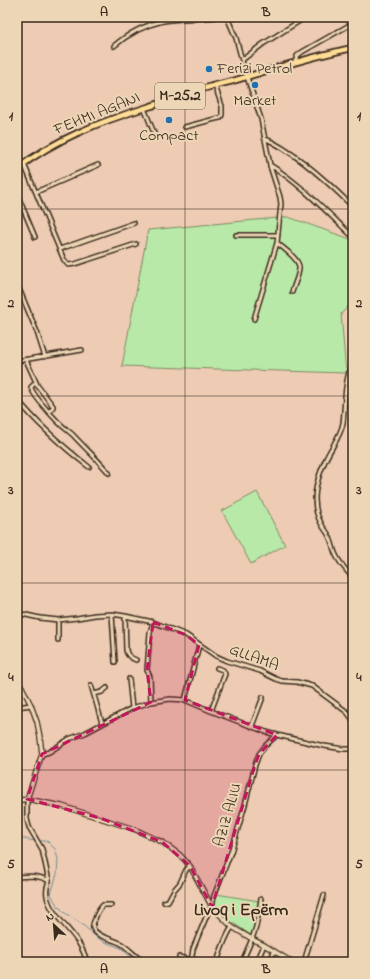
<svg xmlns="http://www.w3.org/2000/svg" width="370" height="979" viewBox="0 0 370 979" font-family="'Indie Flower',sans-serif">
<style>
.green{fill:#b9e9a8;stroke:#7a8a63}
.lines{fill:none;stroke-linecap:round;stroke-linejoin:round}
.stream{stroke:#698e98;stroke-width:1}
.minor-casing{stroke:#3b2a1e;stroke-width:6}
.tertiary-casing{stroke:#3b2a1e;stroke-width:6}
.primary-casing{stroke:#3b2a1e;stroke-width:8}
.minor{stroke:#ecd6b5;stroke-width:3}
.tertiary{stroke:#ecd6b5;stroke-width:3.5}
.primary{stroke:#ffdd96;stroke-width:4.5}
.marked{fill:#c2185b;fill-opacity:0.2;stroke:#c2185b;stroke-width:3;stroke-dasharray:8 5;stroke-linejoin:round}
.grid{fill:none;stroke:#3b2a1e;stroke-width:1;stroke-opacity:0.55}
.poi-dot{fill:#1f6fb2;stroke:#ecd6b5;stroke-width:1.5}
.labels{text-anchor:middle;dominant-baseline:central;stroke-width:4;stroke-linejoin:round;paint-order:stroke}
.shield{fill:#ecd6b5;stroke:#705e4b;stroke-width:1}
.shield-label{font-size:15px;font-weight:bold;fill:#3b2a1e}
.poi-label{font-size:16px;fill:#3b2a1e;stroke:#ecd6b5}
.street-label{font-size:16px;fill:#3b2a1e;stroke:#ecd6b5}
.quarter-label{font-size:18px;font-weight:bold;fill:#3b2a1e;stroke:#ecd6b5}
.neatline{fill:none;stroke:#3b2a1e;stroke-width:1.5}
.grid-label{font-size:13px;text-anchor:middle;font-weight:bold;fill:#3b2a1e}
</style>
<rect width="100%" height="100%" fill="#eeccb3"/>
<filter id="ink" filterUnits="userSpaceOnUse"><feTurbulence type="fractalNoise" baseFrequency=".025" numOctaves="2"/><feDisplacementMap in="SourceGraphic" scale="8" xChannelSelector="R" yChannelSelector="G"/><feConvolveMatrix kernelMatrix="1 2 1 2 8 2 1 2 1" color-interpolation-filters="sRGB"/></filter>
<g filter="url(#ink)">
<!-- green -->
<path class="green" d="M288,217L353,240V301L341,314L346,373L122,366L148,230Z
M257,492L285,545L251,564L222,511Z
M216,894L259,901L255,923L252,936L226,918L213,905Z"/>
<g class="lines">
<!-- stream -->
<path class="stream" d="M17,837L29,840L36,841
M39,841H47L55,849L58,859L57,874L51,894L54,900L58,906L65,913L82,924L96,937L105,942L121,948L134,960L140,962"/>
<defs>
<path id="minor" d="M227,17L236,38L244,68L261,119L270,165C301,184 327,212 353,237
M114,46C129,33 145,25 163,21C181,18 199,19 216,17
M242,60L263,44L306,17
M295,62L297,56L302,52L353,23
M144,108L156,138
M185,127L215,119L220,118L222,115V106L215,86
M264,138C296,152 328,182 352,206
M24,164L64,260L68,265L75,264L136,244
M36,192L98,165
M17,194L35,237
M236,235H278
M277,243C283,248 299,259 299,267C300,273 294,285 292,292
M60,249L134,223
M17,284L37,332L45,357
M254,319L277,243L279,223L281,204L280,197L270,166
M26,360L36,382L31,387C32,395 58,423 66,429C68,431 71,433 73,435C85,448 98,460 109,473
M17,361L82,350
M353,366C344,374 345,410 343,423C341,436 330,449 325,461C316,481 310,503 321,523C323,528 327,531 329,536C332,541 333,548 335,553C339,563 346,570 353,578
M36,382L37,385L53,406V407L49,412
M17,399C39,426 62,446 89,467
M17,613L40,618L58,620L77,618L95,615L112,614L125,616L153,622L186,635L216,656L227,661L260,671L276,679L282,681L297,682L312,686L347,712L353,720
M112,614L115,662
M125,616L126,650C127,656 131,658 136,660
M58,620V640
M129,679L132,708
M91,685L102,723
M94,694L102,692L107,688
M185,700L199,645
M151,702L150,677L147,670L150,633L153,622
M17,707L31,705
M211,711L225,674L223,670L217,668
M252,726L263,697
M42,754L49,752L69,739L85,733L132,708L151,702L170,699L185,700L211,711L266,732L277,735L324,746L344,749H353
M27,799V819L29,827L42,849L49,881C38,905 67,924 78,942C82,948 85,955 87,962
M17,877C28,876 39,875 49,881
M164,902L168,901L174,890L180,883L186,870L190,866
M111,905H103C99,909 97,913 95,919C94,921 92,925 93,928C96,937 113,939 120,943C131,949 136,960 149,962
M179,957L191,960
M191,962L193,949L209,910L212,907L214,896L231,852L245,805L255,765L259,754L265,746L277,735
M217,962C221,950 225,937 232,927
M242,962L252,939L256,927L261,899
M257,962L264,945
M270,962L274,951
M304,962L324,895"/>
<path id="tertiary" d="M17,680L22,687L31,705L37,722L40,737L42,754L27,799
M17,801L27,799L62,806L134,829L162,842L180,855L190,866L212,907L232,927L252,939L264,945L292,962"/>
<path id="primary" d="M17,169C55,139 102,121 148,107C168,101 187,93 206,88C215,85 224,83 233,81C273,69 312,56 353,48"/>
</defs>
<!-- minor casing -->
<use href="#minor" class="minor-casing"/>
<!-- tertiary casing -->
<use href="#tertiary" class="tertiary-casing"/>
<!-- primary casing -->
<use href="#primary" class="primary-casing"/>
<!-- minor -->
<use href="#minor" class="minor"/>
<!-- tertiary -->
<use href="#tertiary" class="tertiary"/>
<!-- primary -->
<use href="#primary" class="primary"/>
</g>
</g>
<!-- marked area -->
<path class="marked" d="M153,622L186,635L199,645L185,700L277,735L259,754L255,765L212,907L190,866L162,842L100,818L27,799L42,754L151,702L147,670Z"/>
<!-- grid -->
<path class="grid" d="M185,17V962M17,209H353M17,396H353M17,583H353M17,770H353"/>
<!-- markers -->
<g class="poi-dot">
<circle cx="209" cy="69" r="4"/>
<circle cx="255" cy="85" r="4"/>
<circle cx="169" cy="120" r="4"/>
</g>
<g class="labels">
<!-- shield labels -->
<rect class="shield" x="155" y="83" width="50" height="26" rx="3"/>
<g class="shield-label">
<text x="180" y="96">M-25.2</text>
</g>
<!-- poi labels -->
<g class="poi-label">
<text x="217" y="69" text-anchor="start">Ferizi Petrol</text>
<text x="255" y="101">Market</text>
<text x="169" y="136">Compact</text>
</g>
<!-- street labels -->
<g class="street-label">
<text transform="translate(97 114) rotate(-22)">FEHMI AGANI</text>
<text transform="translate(254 658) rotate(20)">GLLAMA</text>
<text transform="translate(228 815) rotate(-74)">AZIZ ALIU</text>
</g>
<!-- quarter labels -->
<g class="quarter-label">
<text x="241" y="911">Livoq i Epërm</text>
</g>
</g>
<!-- margin -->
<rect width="370" height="979" fill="none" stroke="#ecd6b5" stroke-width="44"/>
<!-- north arrow -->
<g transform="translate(54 925) rotate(334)" stroke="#ecd6b5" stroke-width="3" paint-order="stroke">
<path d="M0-3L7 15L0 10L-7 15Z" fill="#3b2a1e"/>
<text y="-6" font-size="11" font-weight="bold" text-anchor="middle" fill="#3b2a1e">N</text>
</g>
<rect x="22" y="22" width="326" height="935" class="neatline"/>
<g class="grid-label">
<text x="104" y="16">A</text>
<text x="266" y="16">B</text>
<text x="11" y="120">1</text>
<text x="359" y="120">1</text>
<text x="11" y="307">2</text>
<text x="359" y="307">2</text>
<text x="11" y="494">3</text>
<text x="359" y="494">3</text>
<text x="11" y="681">4</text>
<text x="359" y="681">4</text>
<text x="11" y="868">5</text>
<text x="359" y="868">5</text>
<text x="104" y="973">A</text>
<text x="266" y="973">B</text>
</g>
</svg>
